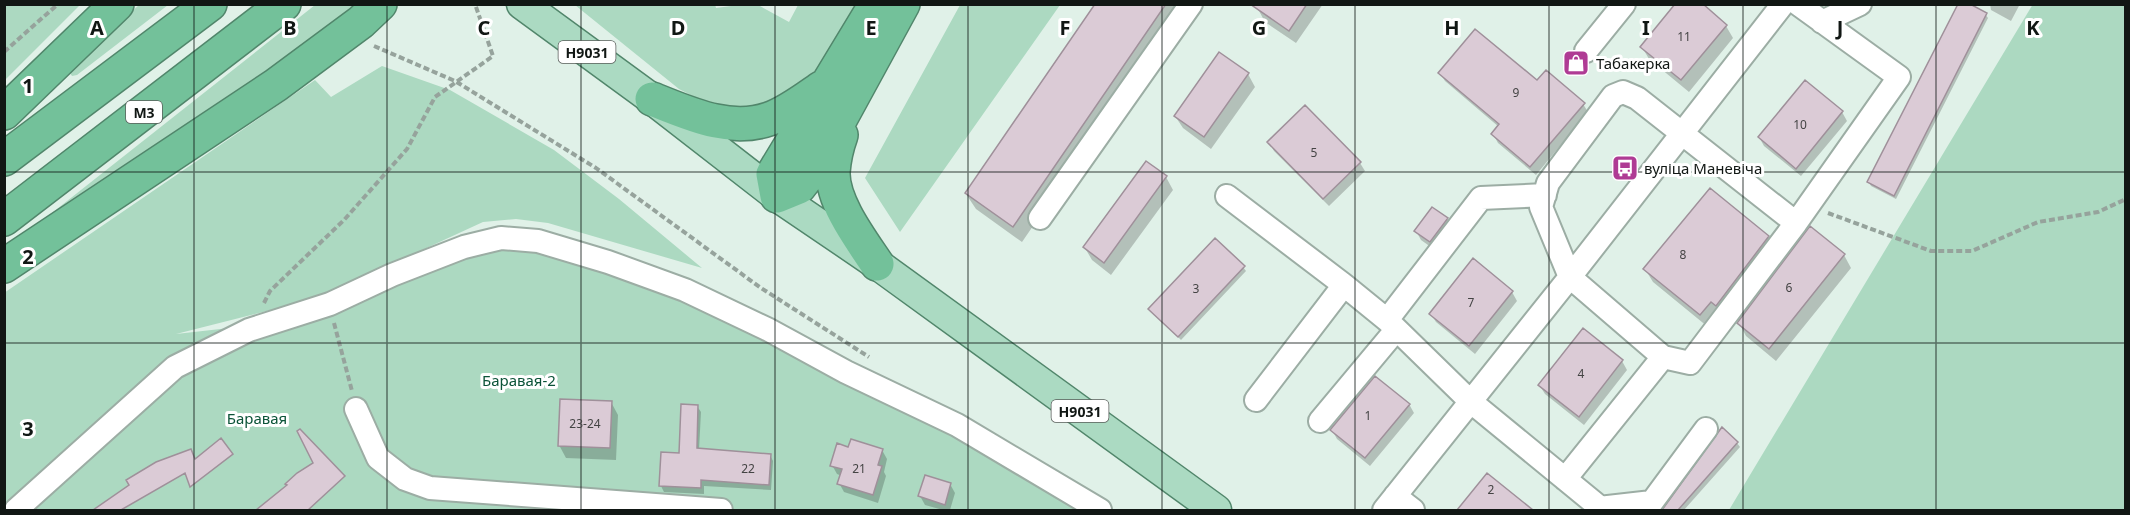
<svg xmlns="http://www.w3.org/2000/svg" width="2130" height="515" viewBox="0 0 2130 515" font-family="'Noto Sans',sans-serif">
<style>
.green{fill:#acd9c1}
.shadow{fill:#0003}
.building{fill:#dbcbd6;stroke:#9f909a;stroke-width:1.5}
.lines{fill:none;stroke-linecap:round;stroke-linejoin:round}
.minor-casing{stroke:#9cada4;stroke-width:26}
.major-casing{stroke:#51866b;stroke-width:33}
.highway-casing{stroke:#51866b;stroke-width:36}
.path{stroke:#96a39c;stroke-width:4;stroke-dasharray:6 3;stroke-linecap:butt}
.minor{stroke:#fff;stroke-width:22}
.major{stroke:#abdac2;stroke-width:30}
.highway{stroke:#73c19a;stroke-width:33}
.grid{fill:none;stroke:#111714;stroke-width:1.5;stroke-opacity:0.55}
.labels{text-anchor:middle;dominant-baseline:central;stroke-width:6;stroke-linejoin:round;paint-order:stroke}
.number-label{font-size:12px;fill:#444}
.shield{fill:#fff;stroke:#585d5a;stroke-width:1.5}
.shield-label{font-size:14px;font-weight:bold;fill:#111714}
.poi-label{font-size:15px;fill:#111714;stroke:#fff;text-anchor:start}
.park-label{font-size:15px;fill:#0b5338;stroke:#fff}
.grid-label{font-size:20px;text-anchor:middle;font-weight:bold;fill:#111714;stroke:#fff;stroke-width:6;stroke-linejoin:round;paint-order:stroke}
</style>
<rect width="100%" height="100%" fill="#e0f1e8"/>
<!-- green -->
<path class="green" d="M5,4H80V5L5,80Z
M715,4L716,8L731,6V5H758L789,22L798,5H857L822,65L809,81L753,111L710,105L679,89L575,5Z
M2033,4L2125,5V510H1729Z
M139,5H168L77,75L72,76L69,72L71,67Z
M315,5H360L273,73L5,250Z
M960,5H1060L900,232L865,178Z
M382,66L450,90L554,150L619,199L702,268L548,223L516,219L483,222L318,298L176,334L320,318L465,255L498,248L536,249L683,297L957,431L1088,510H5L4,293L315,80L331,97Z"/>
<!-- shadow -->
<path class="shadow" d="M1097,4H1186L1022,242L976,209L966,194Z
M1261,4H1323L1296,43L1265,22L1258,9Z
M1990,4H2020L2011,21L1991,10Z
M1985,14L1988,18L1896,199L1871,186L1869,182Z
M1726,26L1733,38L1689,92L1649,59L1642,47Z
M1440,73L1537,83L1583,104L1588,112L1536,175L1498,143L1493,134L1499,127L1445,81Z
M1248,74L1255,87L1211,149L1183,128L1175,116Z
M1842,112L1847,121L1801,176L1764,146L1759,137Z
M1269,142L1360,163L1365,171L1329,206L1274,151Z
M1166,177L1173,190L1111,275L1092,260L1085,248Z
M1432,209L1447,219L1452,228L1435,250L1421,240L1416,231Z
M1768,237L1775,250L1708,327L1653,282L1645,269Z
M1844,255L1851,268L1776,361L1746,336L1739,323Z
M1243,267L1246,271L1181,340L1150,309Z
M1512,292L1517,301L1475,354L1436,322L1431,314Z
M1584,331L1622,361L1627,370L1584,425L1545,394L1540,386Z
M611,402L618,415L616,460L566,458L559,445Z
M1409,404L1414,413L1370,466L1337,439L1332,430Z
M697,406L701,412L699,450L770,455L773,461L771,490L704,486V494L664,492L661,486L680,454Z
M1718,438L1737,443L1740,447L1684,510H1665Z
M849,449L882,450L887,459L884,472L886,476L878,503L844,492L839,483L842,476L837,474L832,465Z
M1487,475L1524,505L1527,510H1459Z
M950,484L955,493L950,510H943L925,505L920,496Z"/>
<!-- building -->
<path class="building" d="M1095,4H1166L1013,227L965,193Z
M1250,4H1307L1289,31Z
M1675,4H1703L1727,25L1681,80L1640,47Z
M1958,4H1970L1987,13L1894,196L1867,182Z
M1475,29L1537,80L1546,70L1585,103L1530,167L1491,134L1499,124L1438,73Z
M1219,52L1249,73L1204,137L1174,116Z
M1805,80L1843,111L1796,169L1758,137Z
M1305,105L1361,162L1323,199L1267,142Z
M1146,161L1167,176L1104,263L1083,247Z
M1710,188L1769,236L1716,306L1711,302L1700,315L1643,269Z
M1432,207L1448,218L1430,242L1414,231Z
M1810,226L1845,254L1769,349L1737,323Z
M1215,238L1245,266L1178,337L1148,309Z
M1473,258L1513,291L1469,346L1429,314Z
M1583,328L1623,360L1579,417L1538,385Z
M1375,376L1410,404L1365,458L1330,430Z
M560,399L612,401L610,448L558,446Z
M681,404L698,405L697,448L771,454L769,485L701,480V488L659,486L661,452L679,453Z
M1722,427L1738,442L1678,510H1662Z
M300,429L345,476L308,510H256L287,485L285,484L297,473L313,463L297,431Z
M221,438L233,454L190,487L185,473L121,510H93L129,485L126,480L156,462L191,449L195,459Z
M851,439L883,449L878,465L882,466L873,495L837,484L842,469L830,466L837,443L848,447Z
M1487,473L1533,510H1457Z
M925,475L951,483L945,505L918,496Z"/>
<g class="lines">
<defs>
<path id="minor" d="M1822,22L1860,4
M1586,51L1624,4
M1227,196L1344,285L1387,320L1470,401L1603,510
M1040,218L1191,4
M1796,223L1637,98L1623,92L1613,96L1548,183L1541,207L1570,277L1663,357L1690,363L1796,223L1899,77L1798,4
M1387,320L1481,198L1545,195
M1256,400L1344,285
M356,409L378,458L405,479L430,488L721,510
M1320,421L1396,330
M1565,479L1663,357
M1395,496L1413,510
M1599,508L1652,502L1706,429
M16,510L175,367L249,330L330,304L392,275L464,247L501,238L538,241L608,262L685,290L767,329L846,372L957,425L1100,510
M1384,510L1570,277L1783,4"/>
<path id="major" d="M522,4L652,99L777,196L877,264L1216,510"/>
<path id="highway" d="M876,4L773,174L777,196L799,187L813,169L903,4
M652,99C688,113 729,133 769,119C787,113 805,99 821,88
M4,113L117,4
M841,135C837,146 834,159 833,172C832,202 861,240 877,264
M4,159L210,4
M4,219L284,4
M4,266L276,85L361,22L380,4"/>
</defs>
<!-- minor casing -->
<use href="#minor" class="minor-casing"/>
<!-- major casing -->
<use href="#major" class="major-casing"/>
<!-- highway casing -->
<use href="#highway" class="highway-casing"/>
<!-- path -->
<path class="path" d="M374,46L455,81L596,168L761,288L869,357
M4,52L58,4
M1828,213L1931,251H1972L2038,222L2098,212L2126,199
M264,303L270,291L344,220L407,149L435,97L493,56L475,4
M334,323L352,391"/>
<!-- minor -->
<use href="#minor" class="minor"/>
<!-- major -->
<use href="#major" class="major"/>
<!-- highway -->
<use href="#highway" class="highway"/>
</g>
<!-- grid -->
<path class="grid" d="M194,4V510M387,4V510M581,4V510M775,4V510M968,4V510M1162,4V510M1355,4V510M1549,4V510M1743,4V510M1936,4V510M4,172H2126M4,343H2126"/>
<!-- icons -->
<defs>
<symbol id="shop-square" viewBox="-11 -11 22 22"><rect x="-9" y="-9" width="18" height="18" rx="4" fill="#af3b94" stroke="#fff"/><path d="M-5-2.5h2.3a2.7 3.5 0 0 1 5.4 0H5L5.5 6h-11ZM-1.5-2.5h3a1.5 2.3 0 0 0-3 0Z" fill="#fff"/></symbol>
<symbol id="bus-square" viewBox="-11 -11 22 22"><rect x="-9" y="-9" width="18" height="18" rx="4" fill="#af3b94" stroke="#fff"/><path d="M-5-6H5V4H4V6H2V4H-2V6H-4V4H-5ZM-3.5-4V0h7V-4ZM-3.5 1.2v1.5H-2V1.2ZM2 1.2v1.5H3.5V1.2Z" fill="#fff"/></symbol>
</defs>
<g fill-rule="evenodd">
<use href="#shop-square" x="1561" y="48" width="30" height="30"/>
<use href="#bus-square" x="1610" y="153" width="30" height="30"/>
</g>
<g class="labels">
<!-- number labels -->
<g class="number-label">
<text x="1684" y="36">11</text>
<text x="1516" y="92">9</text>
<text x="1800" y="124">10</text>
<text x="1314" y="152">5</text>
<text x="1683" y="254">8</text>
<text x="1789" y="287">6</text>
<text x="1196" y="288">3</text>
<text x="1471" y="302">7</text>
<text x="1581" y="373">4</text>
<text x="1368" y="415">1</text>
<text x="585" y="423">23-24</text>
<text x="748" y="468">22</text>
<text x="859" y="468">21</text>
<text x="1491" y="489">2</text>
</g>
<!-- shield labels -->
<g class="shield">
<rect x="558.5" y="41" width="57" height="22" rx="4.5"/>
<rect x="126" y="101" width="36" height="22" rx="4.5"/>
<rect x="1051.5" y="400" width="57" height="22" rx="4.5"/>
</g>
<g class="shield-label">
<text x="587" y="52">Н9031</text>
<text x="144" y="112">М3</text>
<text x="1080" y="411">Н9031</text>
</g>
<!-- poi labels -->
<g class="poi-label">
<text x="1596" y="63">Табакерка</text>
<text x="1644" y="168">вуліца Маневіча</text>
</g>
<!-- park labels -->
<g class="park-label">
<text x="519" y="380">Баравая-2</text>
<text x="257" y="418">Баравая</text>
</g>
</g>
<g class="grid-label">
<text x="97" y="35">A</text>
<text x="290" y="35">B</text>
<text x="484" y="35">C</text>
<text x="678" y="35">D</text>
<text x="871" y="35">E</text>
<text x="1065" y="35">F</text>
<text x="1259" y="35">G</text>
<text x="1452" y="35">H</text>
<text x="1646" y="35">I</text>
<text x="1840" y="35">J</text>
<text x="2033" y="35">K</text>
<text x="28" y="93">1</text>
<text x="28" y="264">2</text>
<text x="28" y="436">3</text>
</g>
<!-- border -->
<rect width="2130" height="515" fill="none" stroke="#111714" stroke-width="12"/>
</svg>
